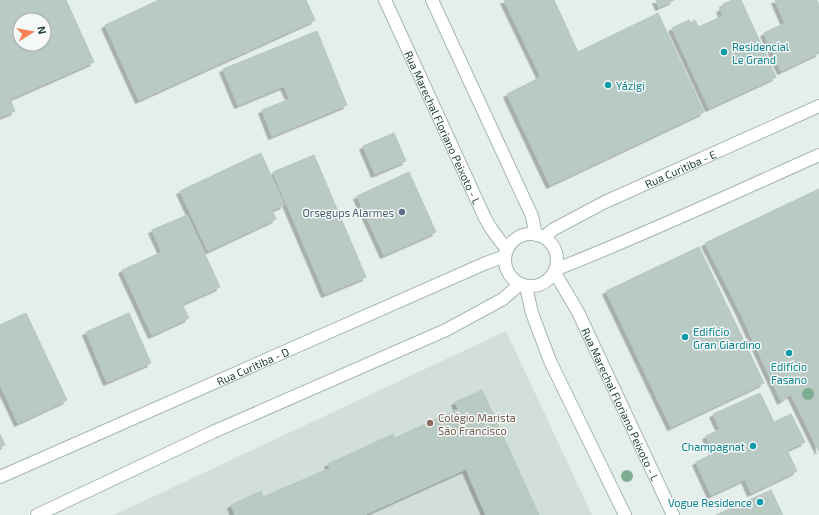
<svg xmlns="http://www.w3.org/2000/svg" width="819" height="515" viewBox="0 0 819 515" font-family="'Exo 2',sans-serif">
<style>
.built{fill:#d2ded9}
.building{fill:#b9c9c3;stroke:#b6c8c1;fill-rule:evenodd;filter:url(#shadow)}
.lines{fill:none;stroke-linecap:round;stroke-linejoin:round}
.minor-casing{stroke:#a6b7b1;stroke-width:14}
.minor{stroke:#fff;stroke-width:12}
.tree{fill:#7eae92}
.culture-dot{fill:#0f9aa8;stroke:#f5faf8;stroke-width:1.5}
.service-dot{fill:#5c6f8a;stroke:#f5faf8;stroke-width:1.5}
.education-dot{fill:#8d6e63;stroke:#f5faf8;stroke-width:1.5}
.labels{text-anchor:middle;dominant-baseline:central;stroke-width:3;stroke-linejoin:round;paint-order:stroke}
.culture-label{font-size:11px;fill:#0d838f;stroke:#f5faf8;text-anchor:start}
.street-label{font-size:11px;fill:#224139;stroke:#f5faf8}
.service-label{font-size:11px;fill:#4e5e75;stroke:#f5faf8;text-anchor:end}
.education-label{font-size:11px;fill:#785e54;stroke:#f5faf8;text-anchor:start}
</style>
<defs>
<filter id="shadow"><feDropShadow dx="-3.5" dy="3.5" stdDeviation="0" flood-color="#0004"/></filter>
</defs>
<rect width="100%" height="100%" fill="#e4eeea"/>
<!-- built -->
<path class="built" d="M506,331L592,515H114Z"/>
<!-- building -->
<path class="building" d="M0,0H66L94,62L10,99L15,111L0,117ZM20,20H44V44H20Z
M159,0H306L315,20L139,100L105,25Z
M504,0H554L578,52L658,13L704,112L550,185L507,94L541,77Z
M656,0H674L659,7Z
M733,0H741L776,77L709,108L672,28L689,20L690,23L695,20L698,27L723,16L720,9L724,7L723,4Z
M775,0H817L819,5V53L781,71L764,33L785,23Z
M317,31L347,105L272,136L262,110L290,99L284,86L238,105L223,69Z
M394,133L406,161L375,174L363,146Z
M261,153L284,205L272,210L276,219L208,251L180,191Z
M314,155L366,277L325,294L273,172Z
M409,172L436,232L384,255L357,196Z
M819,189V451L791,394L781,401L740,312L705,243Z
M187,215L220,287L182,304L189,318L152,335L122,270L162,252L152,230Z
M699,247L764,383L671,427L606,291Z
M26,313L67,400L18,423L0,384V325Z
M129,313L151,363L107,382L86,332Z
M482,390L539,515H486L466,469L364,515H235L231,505L261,491L263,497L330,468L349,509L414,481L395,438L458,409L455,402Z
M760,393L774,422L791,414L805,442L787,450L797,471L751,493L745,479L711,495L696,462L714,453L706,436L720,429L713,414Z
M0,434L5,445L0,447Z
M393,434L414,481L349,509L328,464Z
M771,490L783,515H716Z"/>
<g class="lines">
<defs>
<g id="minor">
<path id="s1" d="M385,0L485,218L492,230L507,250"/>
<path d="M432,0L532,216L536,235"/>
<circle cx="531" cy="260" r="26"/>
<path id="s2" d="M544,237L554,229L605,202L819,106"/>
<path d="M557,269C646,234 732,194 819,155"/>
<path id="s3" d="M555,273L578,312L673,515"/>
<path d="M526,287L532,313L550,361L625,515"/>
<path id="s4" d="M0,477L486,263L505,256"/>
<path d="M37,515L213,432L446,330L503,299L520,284"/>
</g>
</defs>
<!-- minor casing -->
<use href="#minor" class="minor-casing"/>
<!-- minor -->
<use href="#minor" class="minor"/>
</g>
<!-- trees -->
<g class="tree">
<circle cx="808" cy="394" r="6"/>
<circle cx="627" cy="476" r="6"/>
</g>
<!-- markers -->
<g class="culture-dot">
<circle cx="724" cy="52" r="4"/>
<circle cx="608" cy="85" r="4"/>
<circle cx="685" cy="337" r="4"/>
<circle cx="789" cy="353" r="4"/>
<circle cx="753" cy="446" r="4"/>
<circle cx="760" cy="502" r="4"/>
</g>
<circle class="service-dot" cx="402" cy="212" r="4"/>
<circle class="education-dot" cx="430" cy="423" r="4"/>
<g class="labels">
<!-- culture labels -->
<g class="culture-label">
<text x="732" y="46">Residencial<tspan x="732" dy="13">Le Grand</tspan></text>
<text x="616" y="85">Yázigi</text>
<text x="693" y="331">Edifício<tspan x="693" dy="13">Gran Giardino</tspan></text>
<text x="789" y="366" text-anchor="middle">Edifício<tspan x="789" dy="13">Fasano</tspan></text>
<text x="745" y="446" text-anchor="end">Champagnat</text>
<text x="752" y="502" text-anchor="end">Vogue Residence</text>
</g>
<!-- street labels -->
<g class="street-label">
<text stroke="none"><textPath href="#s1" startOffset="140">Rua Marechal Floriano Peixoto - L</textPath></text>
<text stroke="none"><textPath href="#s2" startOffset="153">Rua Curitiba - E</textPath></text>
<text stroke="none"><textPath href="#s4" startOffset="276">Rua Curitiba - D</textPath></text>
<text stroke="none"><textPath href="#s3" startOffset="147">Rua Marechal Floriano Peixoto - L</textPath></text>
</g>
<!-- service labels -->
<g class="service-label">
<text x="394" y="212">Orsegups Alarmes</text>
</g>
<!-- education labels -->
<g class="education-label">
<text x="438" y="417">Colégio Marista<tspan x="438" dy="13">São Francisco</tspan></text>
</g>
</g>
<!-- north arrow -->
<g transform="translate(32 32) rotate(79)"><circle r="19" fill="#f5faf8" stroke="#a1b0ac"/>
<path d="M0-3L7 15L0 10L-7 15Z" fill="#f88158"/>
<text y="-6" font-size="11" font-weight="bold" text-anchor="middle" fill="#224139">N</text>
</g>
</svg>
